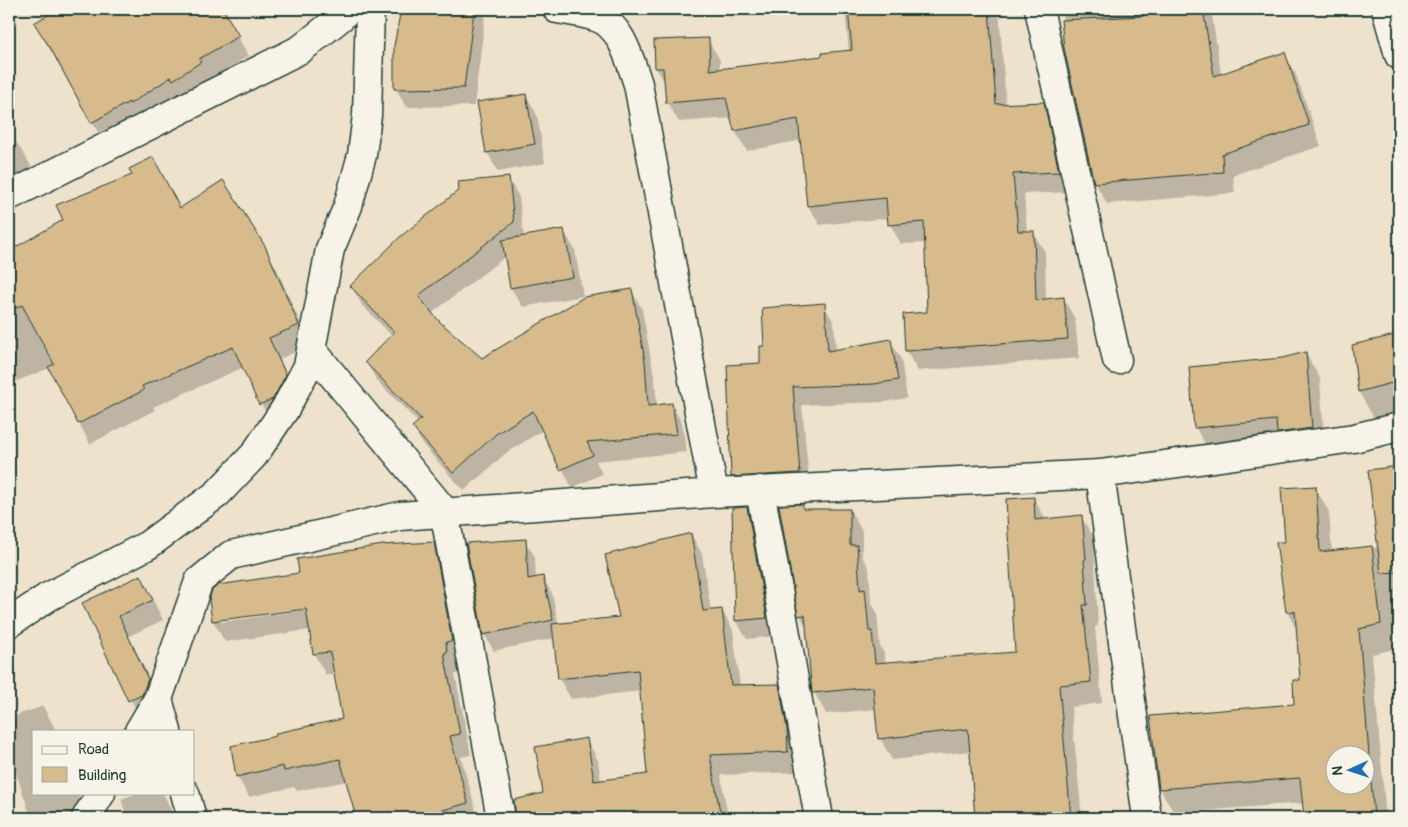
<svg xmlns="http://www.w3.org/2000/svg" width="1408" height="827" viewBox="0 0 1408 827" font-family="Pangolin,sans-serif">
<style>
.shadow{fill:#0003;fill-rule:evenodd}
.building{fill:#d8bb8c;stroke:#1f3d34;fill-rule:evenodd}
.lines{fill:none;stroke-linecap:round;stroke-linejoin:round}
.street-casing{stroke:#1f3d34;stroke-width:31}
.secondary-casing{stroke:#1f3d34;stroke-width:31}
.street{stroke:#f7f3e8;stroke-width:28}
.secondary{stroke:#f7f3e8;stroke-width:28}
</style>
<rect width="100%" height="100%" fill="#eee2cc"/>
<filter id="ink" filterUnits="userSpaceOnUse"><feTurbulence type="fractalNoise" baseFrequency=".02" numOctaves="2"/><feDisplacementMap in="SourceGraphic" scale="10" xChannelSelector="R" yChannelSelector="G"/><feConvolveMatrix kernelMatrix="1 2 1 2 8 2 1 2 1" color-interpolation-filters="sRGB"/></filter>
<g filter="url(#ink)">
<!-- shadow -->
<path class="shadow" d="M50,9H221L249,56L209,79L211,82L103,141L36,24L52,14Z
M403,9H486L474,106L406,107L396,89L395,47Z
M674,9H686L684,13Z
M845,9H999L1006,105L1043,104L1055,124L1070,192L1024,194L1027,232H1033L1045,252L1046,301L1064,299L1075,319L1079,358L918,371L906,351L928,313L926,243L901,244L890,224L889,218L820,225L808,206L802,140L747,151L735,131L732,118L679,122L667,102L666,84L656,68V41L708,40L720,60V70L849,52Z
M1062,9H1211L1221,74L1284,53L1296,75L1321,146L1233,175L1235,193L1107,204L1095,182L1065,48Z
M526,95L537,115L545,163L498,172L487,152Z
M9,131L27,159L38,178L9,185Z
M508,178L519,197L524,238L564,231L575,250L583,296L523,307L511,288L506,256L431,314L481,359L632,291L642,309L655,381L657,406L671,404L682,423L687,452L596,461L602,474L572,488L543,430L506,453L464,491L424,446L413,428L419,423L377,381L366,362L392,336L362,305L352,287L460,191Z
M180,209L264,247L276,267L310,345L280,359L296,396L271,424L244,367L153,407L155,410L90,444L50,368L9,384V252L64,220Z
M824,305L834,323L836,351L890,341L901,359L907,398L885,402L802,405L810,491L742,494L732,476L766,347Z
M1399,335V413L1375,420L1359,392L1354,346Z
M1306,354L1320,378L1325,453L1210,452L1195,427L1282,359Z
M1399,467V600H1395L1399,620V648L1372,654L1386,818H1305L1304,803L1174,813L1160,789L1296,705L1302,681L1297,630L1287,612L1278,544H1286L1315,487L1329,512L1332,552L1379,547L1369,471ZM1336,754H1366V784H1336Z
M1034,499L1046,520L1081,517L1094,538L1098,626L1095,627L1102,703L1071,707L1082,818H960L976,817L971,751L892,760L880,738L877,709L826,714L814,692L807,629L800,615L802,506L805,510H850L862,531V556L869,568L871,602L877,612L880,647L884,653L885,663L1016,653Z
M746,508L757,526L777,636L747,639L736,621L733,509Z
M691,534L702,554L711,611L722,610L733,630L740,686L778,685L790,705L799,772L721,775L728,818H549L586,739L598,760L601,781L648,775L641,691L571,699L559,678L555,638L494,651L484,634L525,541L535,557L536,579L543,577L552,594L559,625L620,618Z
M433,544L445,565L463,662L457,663L458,674H455L471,755L461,757L478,818H357L347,781L297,791L294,787L249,797L237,776L343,720L335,673L326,675L314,654L310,630L225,642L213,621L210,600L301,574ZM312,607V609L221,622V619Z
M141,576L163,620L129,636L159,699L141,720L84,603Z
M43,706L56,731H34V793H78L84,813L70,818H33L28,809L9,751V718Z
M138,793H163L175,818H127L121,799Z"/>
<!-- building -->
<path class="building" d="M58,9H223L239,36L199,59L201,62L173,80L171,77L130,104L129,102L91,123L52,51L34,23Z
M401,9L474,11L464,88L394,89V46Z
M848,9H989L996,104L1044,102L1059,172L1013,174L1018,231H1034L1036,300L1064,297L1068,339L905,351L903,314L927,312L924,222L888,225L886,198L807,206L798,119L734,131L726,98L666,103L663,68H655L654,40L709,38L710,70L822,56V53L852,50Z
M1142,9H1203L1214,76L1285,52L1309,125L1222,154L1223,172L1094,183L1064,48L1061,20L1144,16Z
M526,94L535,144L486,153L477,102Z
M153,157L180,208L223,180L265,246L299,325L269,338L286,375L273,399L259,405L233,347L142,386L144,390L78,424L48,367L54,364L22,305L9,311V251L63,220L56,205L132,175L129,169Z
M509,177L514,222L418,296L440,322L482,358L584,297L632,289L645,361L648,406L672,403L677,434L587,442L593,455L560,470L533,411L496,434L453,473L412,427L421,419L365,362L394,332L350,286L400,237L459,190L458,182Z
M564,229L573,277L510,288L502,240Z
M825,303L828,351L891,339L898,380L874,384L793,387L800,473L731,477L727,365L760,363V346H764L762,308Z
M1399,334V381L1358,392L1352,345Z
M1306,352L1312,428L1277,433L1276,420L1194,428L1189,367L1282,358Z
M1399,466V572L1381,573L1368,470Z
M1316,486L1320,552L1372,546L1381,624L1359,629L1374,818H1304L1300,778L1159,789L1150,716L1294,704L1293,680H1300L1295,611L1286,612L1276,542H1285L1281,488ZM1336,754H1366V784H1336Z
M1034,497L1035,520L1082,515L1086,559L1084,560L1087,605H1083L1091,682L1059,685L1071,818H975L968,729L878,739L873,687L812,693L805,615L798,616L779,505L803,504V509H850V545H857L860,590L865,589L869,631H872L875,663L1015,652L1006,499Z
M747,507L767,618L735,621L732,508Z
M691,533L703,611L722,609L731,685L779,684L787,729L788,752L710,755L721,818H516L514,800L543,793L535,747L587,738L594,781L647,774L638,670L558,679L552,624L619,617L605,555Z
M526,539L528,579L543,576L553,620L483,635L466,543Z
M434,542L452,641L446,642L447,653H444L460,734L450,736L468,803L414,818H356L340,759L284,771L283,766L236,777L231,746L276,736V733L342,719L330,652L313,654L306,609L212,621L209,600L212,590L218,585L299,573L297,559L383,545Z
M141,575L153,600L119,616L148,679L142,695L128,701L82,603Z"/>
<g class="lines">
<defs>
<path id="street" d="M557,9C570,11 583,13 596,17C622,25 630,61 638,84L714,493
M1039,9L1117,360
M9,196L301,49L341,17L348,9
M312,350L444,511L501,818
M1100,474L1147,818
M760,490L819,818
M9,623L48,597L148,545L217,494L254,455L285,409L308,366L330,249L348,206L362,155L367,115L370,9
M158,699L167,731
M139,731L158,699L199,581L231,555L400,516L714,493L1100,474L1354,438L1399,427
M185,793L192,818
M86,818L101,793"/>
<path id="secondary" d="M1386,9L1399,55"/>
</defs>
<!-- street casing -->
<use href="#street" class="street-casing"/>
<!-- secondary casing -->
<use href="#secondary" class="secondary-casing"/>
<!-- street -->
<use href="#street" class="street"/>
<!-- secondary -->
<use href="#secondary" class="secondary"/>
</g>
</g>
<!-- margin -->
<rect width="1408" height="827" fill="none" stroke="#f7f3e8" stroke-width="30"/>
<rect x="15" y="15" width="1378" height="797" fill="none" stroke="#1f3d34" stroke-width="2" filter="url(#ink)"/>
<!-- legend -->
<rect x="32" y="730" width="162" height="65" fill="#f7f3e8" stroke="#a1aaa0"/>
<rect x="42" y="746" width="25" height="8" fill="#f7f3e8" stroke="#a1aaa0"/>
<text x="78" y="754" font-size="15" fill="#1f3d34">Road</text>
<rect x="42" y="767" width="25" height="15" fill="#d8bb8c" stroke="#a1aaa0"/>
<text x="78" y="780" font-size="15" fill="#1f3d34">Building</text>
<!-- north arrow -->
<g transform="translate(1350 770) rotate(267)"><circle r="24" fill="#f7f3e8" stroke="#a1aaa0"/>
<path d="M0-4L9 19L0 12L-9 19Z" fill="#1f6fb2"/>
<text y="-8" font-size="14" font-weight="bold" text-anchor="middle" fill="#1f3d34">N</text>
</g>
</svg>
